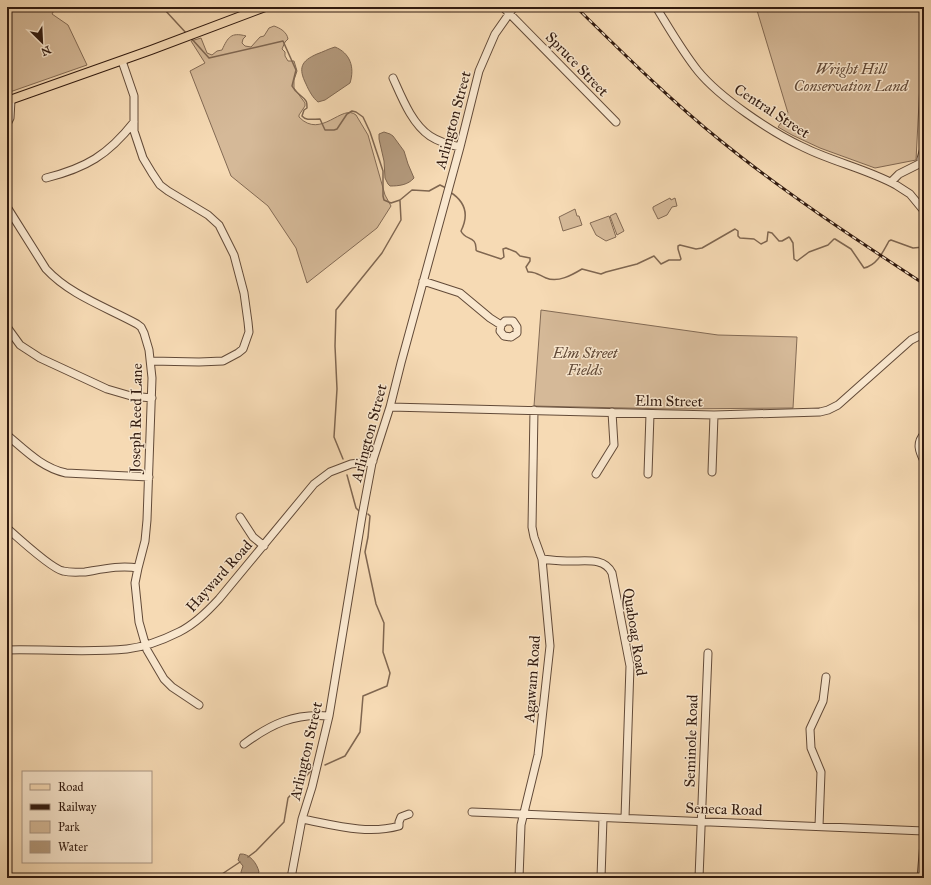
<svg xmlns="http://www.w3.org/2000/svg" width="931" height="885" viewBox="0 0 931 885" font-family="'IM FELL Great Primer',serif">
<style>
.green{fill:#d5b998;stroke:#836a54}
.water{fill:#b3997c;stroke:#7f6650}
.lines{fill:none;stroke-linecap:round;stroke-linejoin:round}
.stream{stroke:#7f6650;stroke-width:1.5}
.minor-casing{stroke:#624a38;stroke-width:9}
.major-casing{stroke:#311a0f;stroke-width:10}
.minor{stroke:#f9e7ce;stroke-width:7}
.major{stroke:#f6dab4;stroke-width:8}
.rail-casing{stroke:#311a0f;stroke-width:3}
.rail{stroke:#f9e7ce;stroke-width:1.5;stroke-dasharray:4.5;stroke-linecap:butt}
.labels{text-anchor:middle;dominant-baseline:central;stroke-width:3;stroke-linejoin:round;paint-order:stroke}
.street-label{font-size:15px;fill:#311a0f;stroke:#f9e7ce}
.park-label{font-size:15px;font-style:italic;fill:#624a38;stroke:#f9e7ce}
</style>
<rect width="100%" height="100%" fill="#f6dab4"/>
<filter id="stains"><feTurbulence type="fractalNoise" baseFrequency=".005" numOctaves="4"/><feColorMatrix values="0 0 0 0 .2 0 0 0 0 .09 0 0 0 0 .02 0 0 0 .5 -.17"/></filter>
<radialGradient id="worn" r=".72"><stop offset=".6" stop-color="#630" stop-opacity="0"/><stop offset="1" stop-color="#630" stop-opacity=".3"/></radialGradient>
<!-- green -->
<path class="green" d="M7,7H56L52,14L68,25L87,65L7,93Z
M756,7H760L761,10L771,7H924L916,160L875,168L820,148L792,135L778,127L788,113Z
M274,26C280,28 287,32 288,39L285,42L282,49L285,52V56L288,61H294L297,71L294,80V88L305,103V106L299,115V117C321,140 342,103 356,115L368,135L385,195L391,206L377,228L307,283L296,248L268,206L231,176L190,71L205,63L191,41L201,38L207,53L212,55L217,51L222,50C228,37 231,32 246,36L243,39L242,43L245,46L251,47L260,37L264,36L269,28Z
M670,198L671,200L675,198L677,206L672,207L667,215L658,219L653,209V207Z
M575,209L577,216H579L582,225L563,231L559,217Z
M616,213L624,231L617,235L610,216Z
M609,216L616,237L606,241L596,235L590,223Z
M541,310L718,335L797,337L793,408L670,409L534,406Z"/>
<!-- water -->
<path class="water" d="M335,47C350,53 355,67 350,83L325,100L318,102C313,98 309,91 306,84C298,68 301,61 317,54C323,52 328,49 335,47Z
M384,132L390,134L393,136L404,151L408,164L414,178C408,185 399,186 390,186L388,184L385,178L384,161L379,139V134Z
M240,854C249,853 257,863 259,872L255,878L242,877L241,872L243,866L238,860Z"/>
<g class="lines">
<!-- stream -->
<path class="stream" d="M158,7L164,9L187,34
M191,38L209,58L283,41L296,70L292,86C296,94 302,95 306,101C307,102 307,107 307,108L304,110L302,116C306,121 313,119 320,119L325,130H334L337,129L347,114L352,111L356,112L363,117L370,132L383,171V196L384,200L391,203L400,200L412,190L429,191L440,185L446,188
M450,192C466,202 469,215 461,231C465,241 477,235 476,250L477,251L501,259L504,257L503,249L506,248L516,252L520,256L530,258V261L526,267L528,272C535,271 539,275 546,278C558,283 572,275 582,269L601,274L606,272L637,264L654,256L661,264L669,260H680L681,259L678,249V246L680,245L696,249L702,248L735,229L738,231V236L740,238L754,239L761,244L767,241L768,232L772,233L779,241H782L789,237L790,238L793,243L794,259L797,261L809,252L828,245L834,239H835L851,249L864,268C877,265 883,252 889,241L891,240L913,248L924,247
M343,459L334,437L337,389L335,346L336,310L382,253L401,220L400,201
M347,475L356,508L359,511
M325,765L345,756L360,732L363,696L387,686L390,673L383,652L384,623L376,604L365,552L368,537L370,516L368,514
M248,857L256,851L284,822L288,798L313,768
M216,878L240,862"/>
<defs>
<path id="minor" d="M503,7L616,122
M656,7C669,28 682,51 698,71C720,98 771,132 803,147C833,162 867,169 896,185L910,194L924,211
M122,61L134,96V131L143,158L152,173L160,185L168,191L208,215L219,225L234,255L244,293L248,322L249,332L243,349L238,353L223,361L199,362L151,361
M393,78C402,98 412,124 430,136C439,142 450,145 460,147
M7,124L10,118L11,100
M46,178C86,168 108,155 134,122
M891,182L899,174L921,163V159L924,148
M7,207L46,269C70,295 106,307 137,324L141,327L144,333L149,350L152,378L147,520L145,541L138,568L135,583L139,622L147,650L164,679L172,687L199,705
M423,281L460,293L490,318L501,325L500,331L504,336L511,337L517,333V327L513,321H505L501,325
M7,327L20,345L40,358L107,389L131,396L152,398
M390,407L714,415L820,412L828,410L838,405L911,340L921,335L924,336
M924,434C916,443 919,451 924,461
M7,435C25,450 42,468 66,473L149,477
M712,472L714,415
M596,474L614,445L612,412
M648,474L650,414
M240,517L253,537L264,546
M7,528C17,537 52,569 63,571C71,573 78,572 85,572C103,569 120,565 138,568
M542,559C550,560 559,561 567,561C582,562 604,556 612,573L630,666L625,818
M7,650C47,649 87,653 127,649C144,647 163,640 179,632C195,624 207,612 219,599L314,484L330,472L351,464L373,461
M244,744C271,724 294,713 329,716
M472,812L924,831
M302,819C334,825 367,835 399,826V822L401,817L409,814
M819,826L821,772L811,748L810,729L823,701L826,677
M291,878L302,819L312,787L329,716L362,516L372,463L390,407L401,363L460,147L479,71L495,34L514,7
M519,878L521,825L538,755L550,646L542,559L534,537L532,527L534,410
M601,878L603,818
M699,878L708,653
M921,878L924,843"/>
<path id="major" d="M7,101L151,50L265,7"/>
</defs>
<!-- minor casing -->
<use href="#minor" class="minor-casing"/>
<!-- major casing -->
<use href="#major" class="major-casing"/>
<!-- minor -->
<use href="#minor" class="minor"/>
<!-- major -->
<use href="#major" class="major"/>
<defs>
<path id="rail" d="M576,7C623,53 669,99 721,141C785,193 854,238 924,284"/>
</defs>
<!-- rail casing -->
<use href="#rail" class="rail-casing"/>
<!-- rail -->
<use href="#rail" class="rail"/>
</g>
<g class="labels">
<!-- street labels -->
<g class="street-label">
<text transform="translate(577 64) rotate(46)">Spruce Street</text>
<text transform="translate(772 111) rotate(33)">Central Street</text>
<text transform="translate(453 120) rotate(-75)">Arlington Street</text>
<text transform="translate(669 401) rotate(1)">Elm Street</text>
<text transform="translate(136 418) rotate(-89)">Joseph Reed Lane</text>
<text transform="translate(369 433) rotate(-75)">Arlington Street</text>
<text transform="translate(219 576) rotate(-48)">Hayward Road</text>
<text transform="translate(635 632) rotate(81)">Quaboag Road</text>
<text transform="translate(532 679) rotate(-86)">Agawam Road</text>
<text transform="translate(691 741) rotate(-88)">Seminole Road</text>
<text transform="translate(306 751) rotate(-77)">Arlington Street</text>
<text transform="translate(724 809) rotate(2)">Seneca Road</text>
</g>
<!-- park labels -->
<g class="park-label">
<text x="851" y="69">Wright Hill<tspan x="851" dy="17">Conservation Land</tspan></text>
<text x="585" y="353">Elm Street<tspan x="585" dy="17">Fields</tspan></text>
</g>
</g>
<!-- margin -->
<rect width="931" height="885" fill="none" stroke="#f6dab4" stroke-width="24"/>
<rect x="8" y="8" width="915" height="869" fill="none" stroke="#311a0f" stroke-width="2"/>
<rect x="12" y="12" width="907" height="861" fill="none" stroke="#311a0f"/>
<!-- legend -->
<rect x="22" y="771" width="130" height="92" fill="#f9e7ce" stroke="#a99582"/>
<rect x="30" y="784" width="20" height="6" fill="#f6dab4" stroke="#a99582"/>
<text x="58" y="791" font-size="12" fill="#311a0f">Road</text>
<rect x="30" y="804" width="20" height="6" fill="#311a0f" stroke="#a99582"/>
<text x="58" y="811" font-size="12" fill="#311a0f">Railway</text>
<rect x="30" y="821" width="20" height="12" fill="#d5b998" stroke="#a99582"/>
<text x="58" y="831" font-size="12" fill="#311a0f">Park</text>
<rect x="30" y="841" width="20" height="12" fill="#b3997c" stroke="#a99582"/>
<text x="58" y="851" font-size="12" fill="#311a0f">Water</text>
<!-- north arrow -->
<g transform="translate(42 42) rotate(156)" stroke="#f9e7ce" stroke-width="3" paint-order="stroke">
<path d="M0-3L7 15L0 10L-7 15Z" fill="#311a0f"/>
<text y="-6" font-size="11" font-weight="bold" text-anchor="middle" fill="#311a0f">N</text>
</g>
<rect width="100%" height="100%" filter="url(#stains)"/>
<rect width="100%" height="100%" fill="url(#worn)"/>
</svg>
